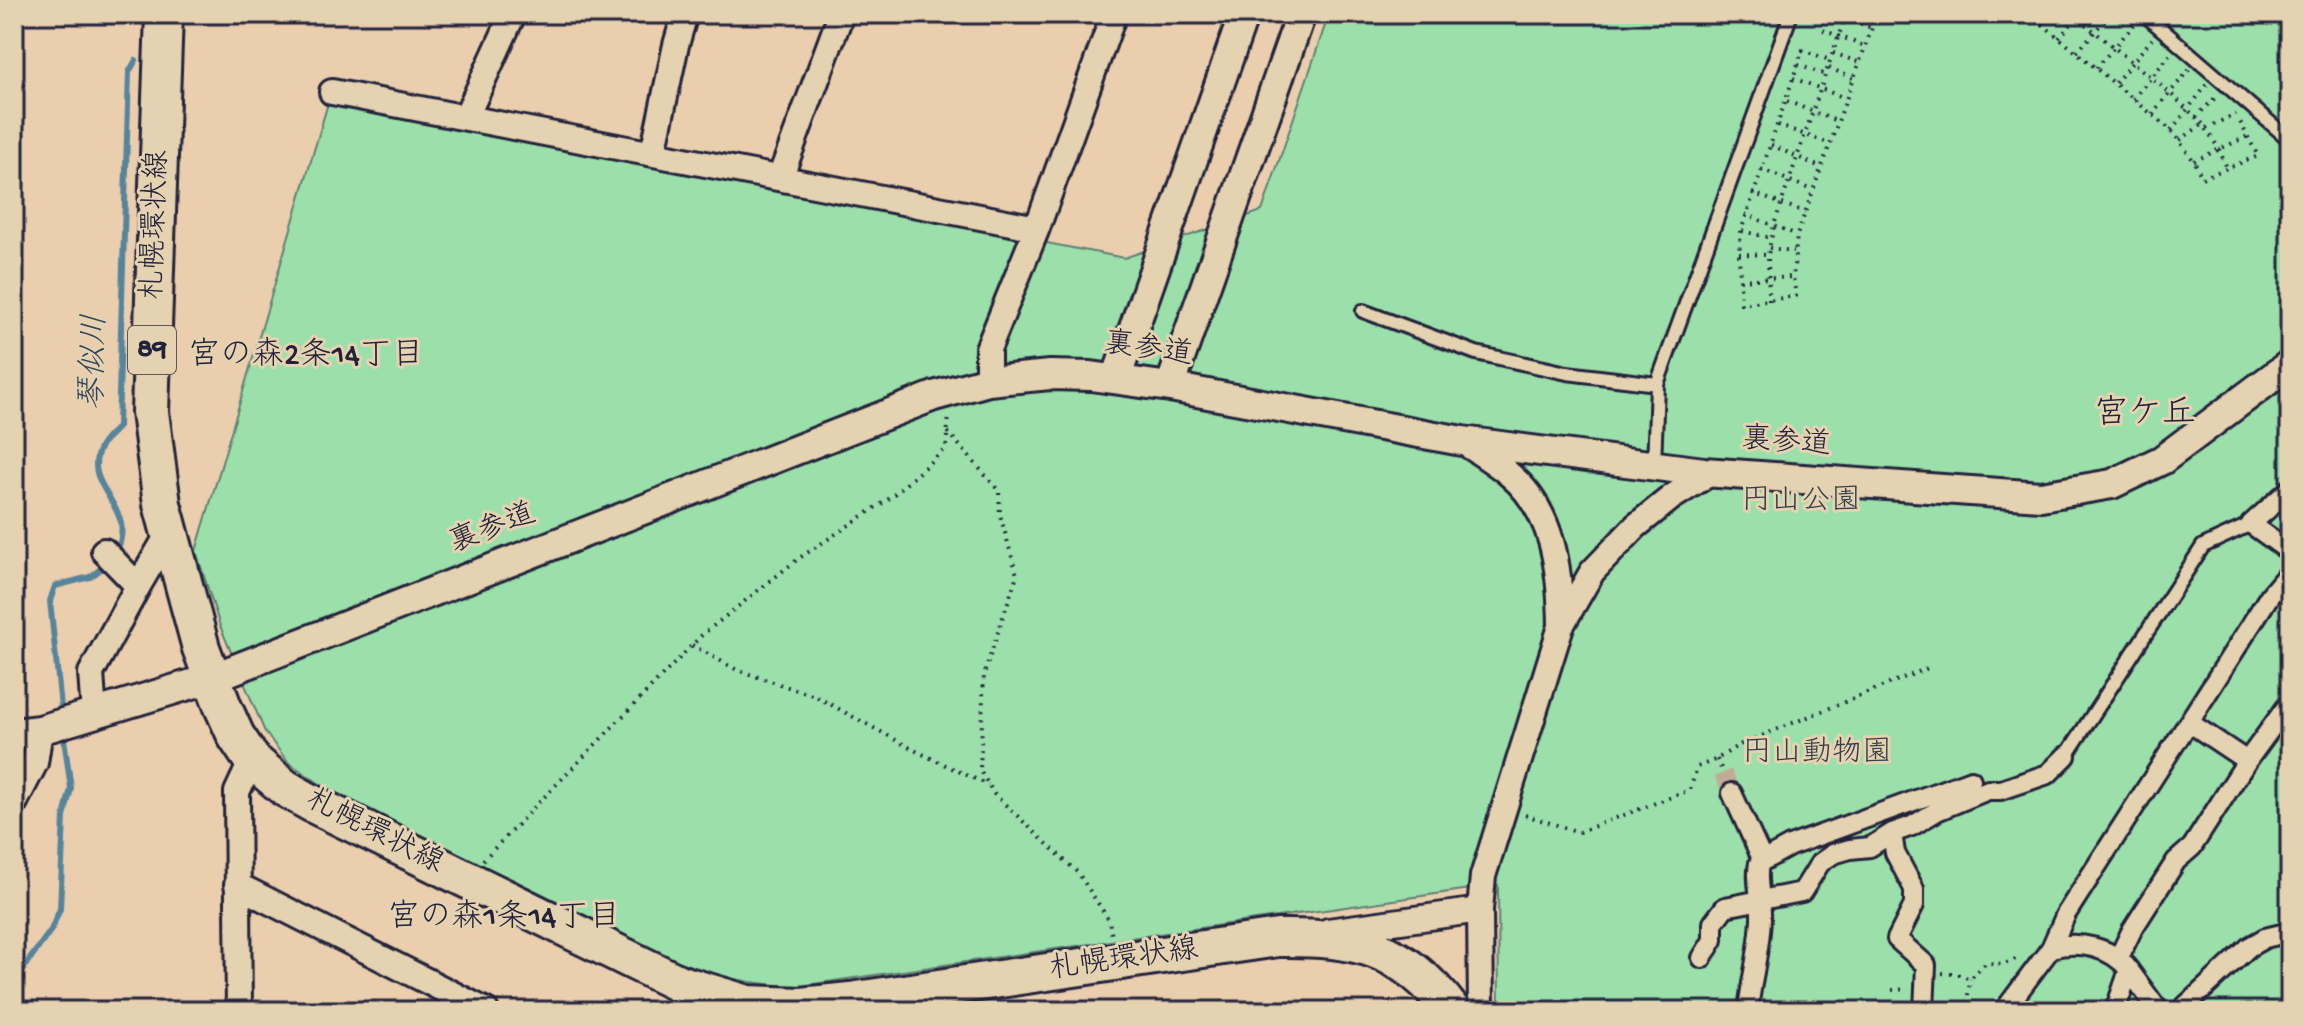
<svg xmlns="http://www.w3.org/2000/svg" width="2304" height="1025" viewBox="0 0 2304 1025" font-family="'Gochi Hand','Klee One',sans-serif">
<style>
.green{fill:#9bdfab;stroke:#5e8073;stroke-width:2}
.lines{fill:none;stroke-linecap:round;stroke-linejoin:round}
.stream{stroke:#57859b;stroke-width:6}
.pedestrian-tunnel{stroke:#c2ac97;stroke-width:18;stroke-dasharray:18 9;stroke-linecap:butt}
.service-casing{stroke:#22223b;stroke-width:18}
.pedestrian-casing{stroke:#22223b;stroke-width:24}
.minor-casing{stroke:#22223b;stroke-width:30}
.tertiary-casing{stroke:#22223b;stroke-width:34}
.primary-casing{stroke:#22223b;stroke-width:42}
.path{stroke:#22223b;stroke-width:4;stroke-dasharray:2 6;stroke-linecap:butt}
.service{stroke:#e4d2b0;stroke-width:12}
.pedestrian{stroke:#e4d2b0;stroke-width:18}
.minor{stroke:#e4d2b0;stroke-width:24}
.tertiary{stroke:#e4d2b0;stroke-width:28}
.primary{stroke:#e4d2b0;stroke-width:36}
.labels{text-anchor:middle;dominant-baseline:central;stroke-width:6;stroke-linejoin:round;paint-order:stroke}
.shield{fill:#e4d2b0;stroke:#5c575e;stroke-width:2}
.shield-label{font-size:28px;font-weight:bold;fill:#22223b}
.street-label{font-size:30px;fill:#22223b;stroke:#e4d2b0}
.park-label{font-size:30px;fill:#343e4c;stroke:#e4d2b0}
.neighbourhood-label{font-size:32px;fill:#22223b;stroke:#e4d2b0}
.water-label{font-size:32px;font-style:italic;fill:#34435b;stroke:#e4d2b0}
.quarter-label{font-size:34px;fill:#22223b;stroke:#e4d2b0}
</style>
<rect width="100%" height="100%" fill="#eaceae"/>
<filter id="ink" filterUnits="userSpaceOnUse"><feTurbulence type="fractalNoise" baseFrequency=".0125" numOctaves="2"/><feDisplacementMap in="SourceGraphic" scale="16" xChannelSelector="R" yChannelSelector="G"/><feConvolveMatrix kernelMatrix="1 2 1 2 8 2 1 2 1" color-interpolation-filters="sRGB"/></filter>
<g filter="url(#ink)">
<!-- green -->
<path class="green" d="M1329,14H2284L2290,20V1011H1499L1498,885L799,986C748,985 715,976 669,958L323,786L288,762L265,732L220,626L196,551L328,103L1124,258L1262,211Z"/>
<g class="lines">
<!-- stream -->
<path class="stream" d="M116,555C120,545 123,534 121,523C115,495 84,478 101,446C105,439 112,433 118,427L129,72L136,60
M62,717L50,601L55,586L90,577L109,563
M14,981L51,930L60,909L64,817L71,788L63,732
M14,1002L17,1011"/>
<!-- pedestrian-tunnel -->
<path class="pedestrian-tunnel" d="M1723,773L1732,793"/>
<defs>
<path id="service" d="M2144,14L2290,140
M1363,311L1476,353L1567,373L1657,384
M1654,466L1657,384L1791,14
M2066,756L2203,546L2251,524"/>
<path id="pedestrian" d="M2290,489L2251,524L2290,552
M2190,723L2247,761
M1732,793L1763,861
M1892,833L1895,853L1914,889V905L1897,939L1926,965L1924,1011
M2051,948L2066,914L2270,595L2290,571
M2119,957L2132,930L2176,861L2192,847L2247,761L2290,702
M1702,958L1713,940V923L1725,907L1802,892L1820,863L1833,854L1850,849L1870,847L1892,833L1912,826L1937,811L1988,790H2001L2048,774L2066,756
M2129,970L2159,1011
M1748,1011C1751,980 1760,950 1761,918C1762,899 1755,881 1759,863L1790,846L1971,780
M2004,1011L2051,948C2078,940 2112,947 2129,970L2115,1011
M2180,1011L2249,947L2265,938L2290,932"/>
<path id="minor" d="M332,92L1037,228
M466,117L513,14
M655,143L676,45L685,14
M780,178L841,14
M988,381V349L1037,228L1114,14
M1462,441C1478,452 1495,462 1509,474C1554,511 1560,570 1561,624
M104,551L138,586
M94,715L91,673L138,586L169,533
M14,804L35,763L40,730
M237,885L486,1011
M1328,931L1480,910
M239,1011L237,792L252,760
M1481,1011L1480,910L1483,876L1561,626L1592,572L1636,526L1672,497L1710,473"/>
<path id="tertiary" d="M1116,379L1244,14
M1170,387L1301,14
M14,733L40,730L212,678L934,396L988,381L1050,375L1091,376L1170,387L1462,441L1704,472L2041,496L2112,484L2162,460L2290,364"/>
<path id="primary" d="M164,14L150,412L162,504L201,648L223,707L236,736L252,760L285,788L313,804L678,983L748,1004L802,1006L850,1001L1278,938C1355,937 1403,946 1452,1011"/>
</defs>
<!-- service casing -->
<use href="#service" class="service-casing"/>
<!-- pedestrian casing -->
<use href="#pedestrian" class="pedestrian-casing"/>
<!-- minor casing -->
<use href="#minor" class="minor-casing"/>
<!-- tertiary casing -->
<use href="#tertiary" class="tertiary-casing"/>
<!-- primary casing -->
<use href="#primary" class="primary-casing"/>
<!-- path -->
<path class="path" d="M1838,14L1871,28
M2030,14L2171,130L2194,161L2202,178L2258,156L2238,118
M2073,14L2170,93L2203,124L2219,149L2227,168
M2041,23L2048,14
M1823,30L1864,46
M2059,38L2080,14
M1803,49L1741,231L1739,254L1741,304L1796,296L1793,277L1797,235L1877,14
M1802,50L1830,60
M2077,52L2110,14
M1833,53L1858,62
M1798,65L1826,75
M1829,68L1853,78
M2096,68L2134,25
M1793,78L1845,98
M2115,83L2152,39
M2133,99L2170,55
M1787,101L1836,121
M2152,114L2189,70
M2196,117L2217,96
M1778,125L1828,143
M2206,128L2236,114
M2171,130L2207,85
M2180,140L2203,124
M1771,145L1820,167
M2194,161L2248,136
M1761,169L1812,190
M1752,193L1805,212
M1745,214L1797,235
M1742,231L1771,238
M1769,248L1794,251
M1739,254L1768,255
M1740,280L1793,277
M1769,301L1768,255L1774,225L1846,14
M948,432L999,491L1000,515L1017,575L984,674L980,770L994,794L1078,873L1109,920L1112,937
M692,645L737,670L815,696L918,752L988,785
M1717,759L1723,773
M1525,815L1579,832L1690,790L1697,767L1717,759L1739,745L1928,668
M483,860L702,635L798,559L890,498L946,448L949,415
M1942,973L1960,975L1970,979L1986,963L2004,964L2020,957
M1892,990L1908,989
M1966,1011L1970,979"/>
<!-- service -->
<use href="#service" class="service"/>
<!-- pedestrian -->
<use href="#pedestrian" class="pedestrian"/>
<!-- minor -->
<use href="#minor" class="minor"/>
<!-- tertiary -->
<use href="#tertiary" class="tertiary"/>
<!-- primary -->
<use href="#primary" class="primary"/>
</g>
</g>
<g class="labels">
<!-- shield labels -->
<rect class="shield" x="128" y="326" width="48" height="48" rx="6"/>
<g class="shield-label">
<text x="152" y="350">89</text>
</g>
<!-- street labels -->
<g class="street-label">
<text transform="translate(157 225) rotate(-88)">札幌環状線</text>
<text transform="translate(1148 351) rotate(8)">裏参道</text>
<text transform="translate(1786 444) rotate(4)">裏参道</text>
<text transform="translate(493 530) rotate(-21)">裏参道</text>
<text transform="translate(374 833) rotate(27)">札幌環状線</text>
<text transform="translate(1124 961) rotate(-8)">札幌環状線</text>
</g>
<!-- park labels -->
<g class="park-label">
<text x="1801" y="502">円山公園</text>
<text x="1817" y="754">円山動物園</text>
</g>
<!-- neighbourhood labels -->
<g class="neighbourhood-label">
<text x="306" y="357">宮の森2条14丁目</text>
<text x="504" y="919">宮の森1条14丁目</text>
</g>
<!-- water labels -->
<g class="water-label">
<text transform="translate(96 362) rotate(-88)">琴似川</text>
</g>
<!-- quarter labels -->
<g class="quarter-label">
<text x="2145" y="416">宮ケ丘</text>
</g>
</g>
<!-- margin -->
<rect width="2304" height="1025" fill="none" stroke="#e4d2b0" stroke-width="48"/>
<rect x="24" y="24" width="2256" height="977" fill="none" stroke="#22223b" stroke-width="3" filter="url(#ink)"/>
</svg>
